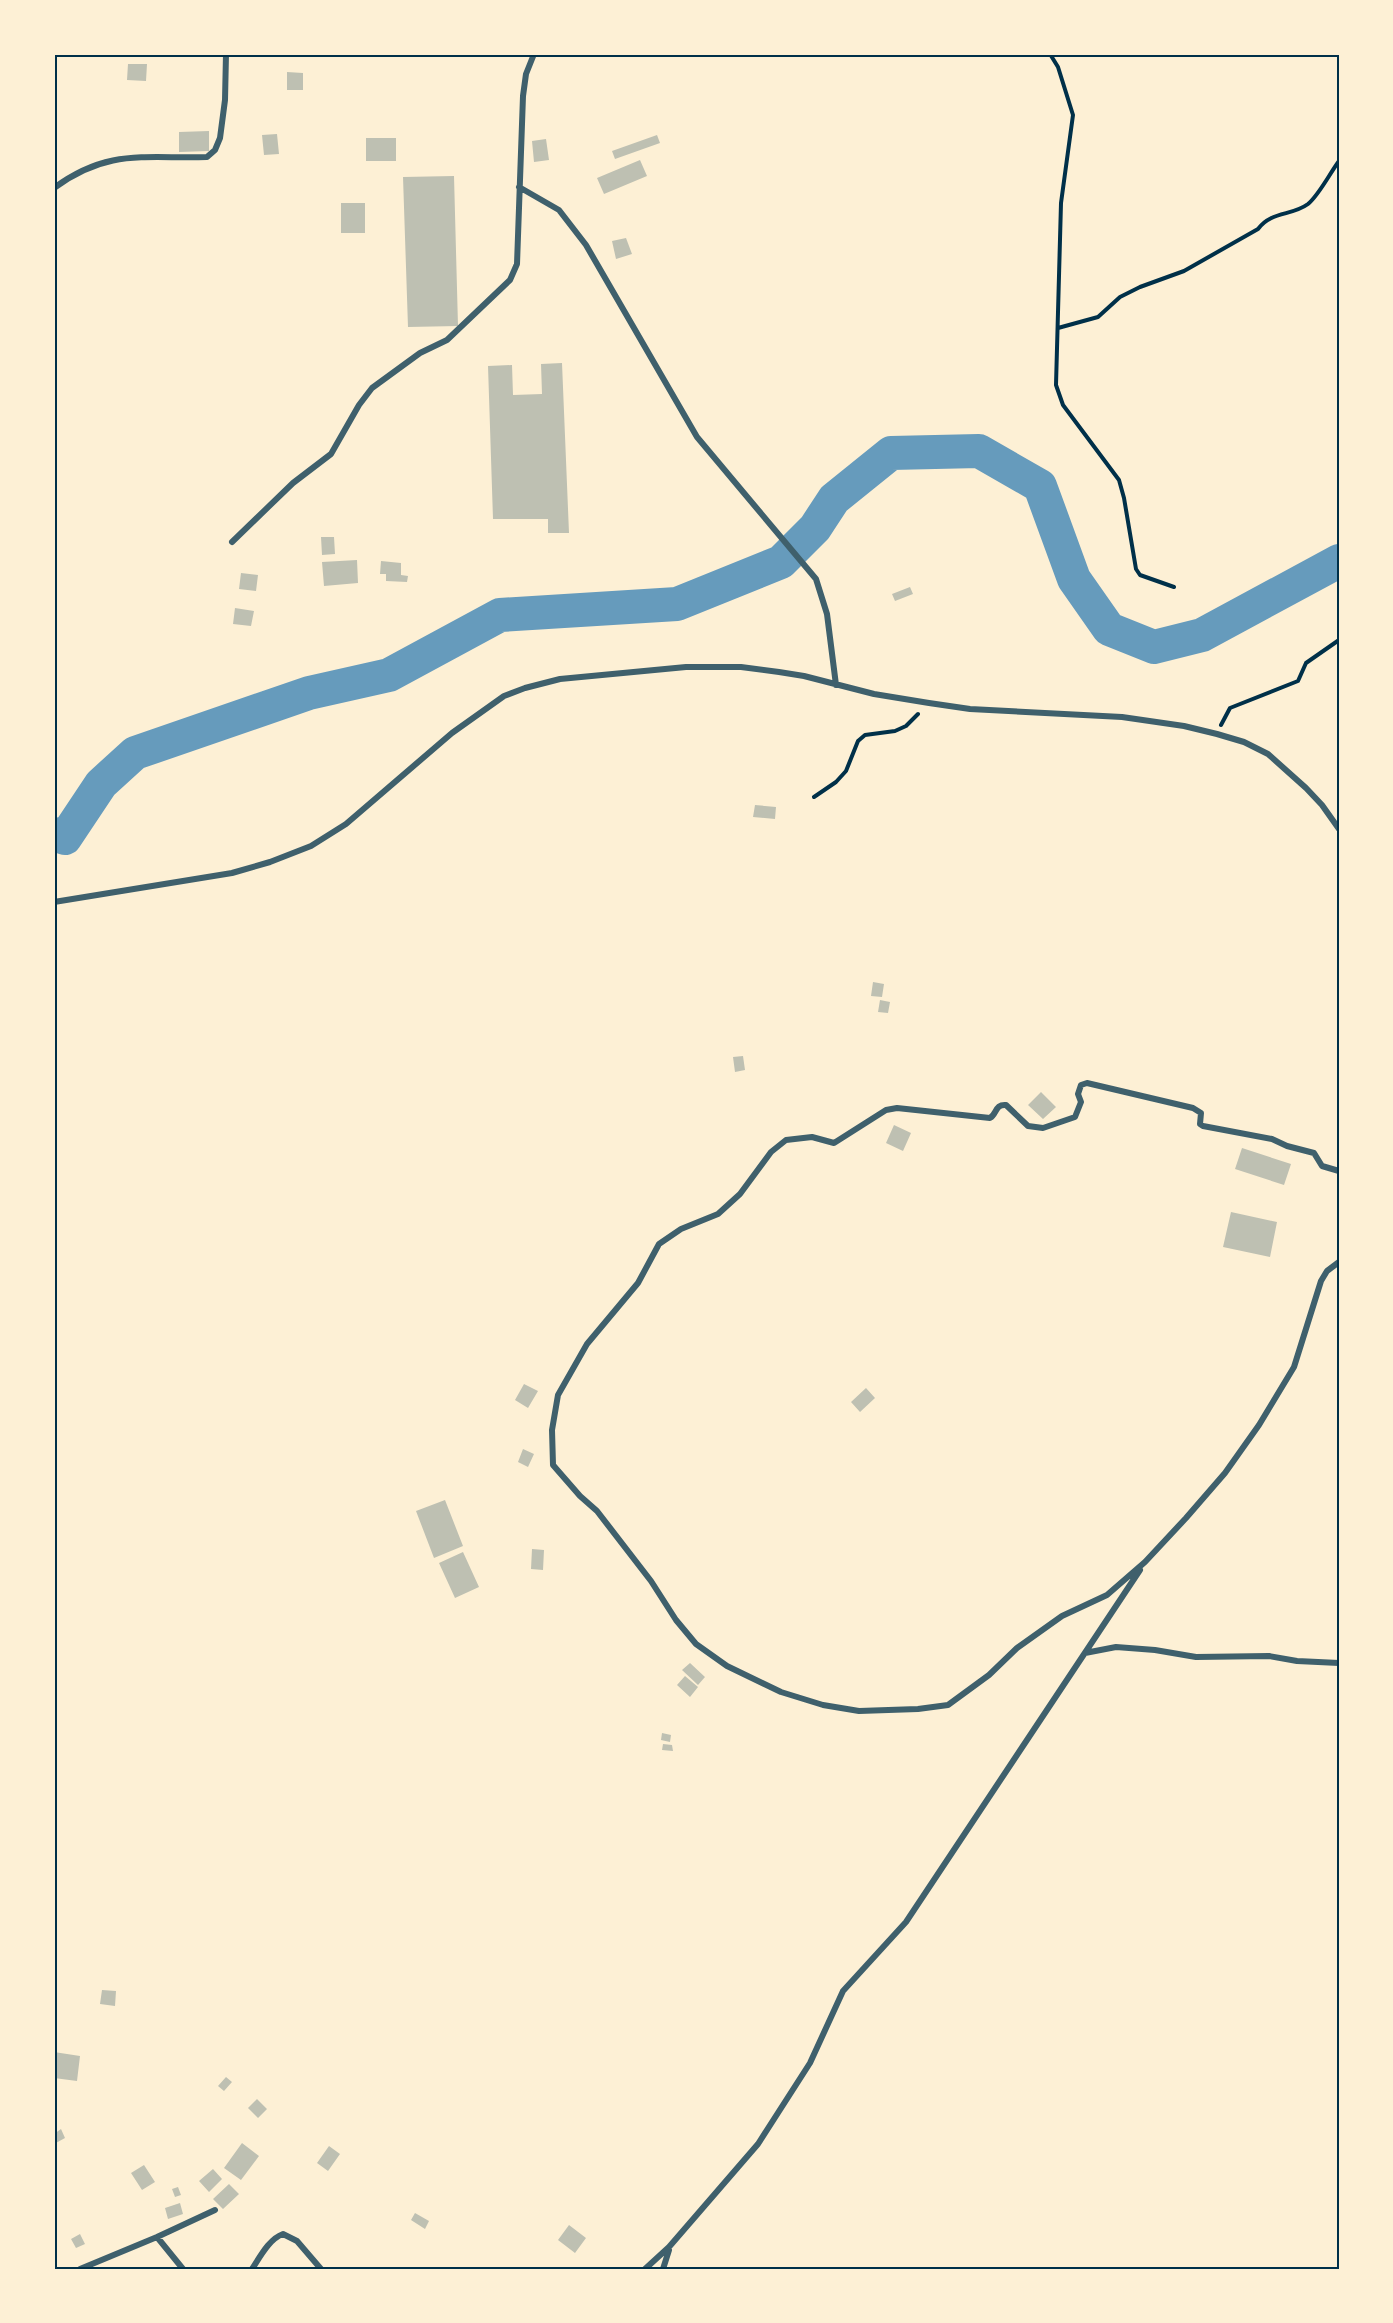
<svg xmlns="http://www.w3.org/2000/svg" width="1393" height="2323" viewBox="0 0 1393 2323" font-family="'Source Serif 4',serif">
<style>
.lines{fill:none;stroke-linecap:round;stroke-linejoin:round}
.river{stroke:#669bbc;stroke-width:34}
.building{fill:#bec0b2}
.path{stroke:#003049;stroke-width:4}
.minor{stroke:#3f606c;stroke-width:6}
.neatline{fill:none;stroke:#003049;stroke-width:2}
</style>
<rect width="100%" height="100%" fill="#fdf0d5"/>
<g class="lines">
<!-- river -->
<path class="river" d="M54,834L65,838L101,784L135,753L309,693L389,675L500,615L677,604L781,562L815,528L834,499L891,453L979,451L1040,486L1074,579L1109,629L1154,647L1202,635L1339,561"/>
</g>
<!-- building -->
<path class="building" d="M128,64H147L146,81L127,80Z
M287,72L303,73V90H287Z
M209,131V151L179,152V132Z
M277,134L279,154L264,155L262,135Z
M657,135L660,143L615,159L612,151Z
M366,138H396V161H366Z
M546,139L549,160L534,162L532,141Z
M640,160L647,176L604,194L597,178Z
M454,176L458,326L408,327L403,177Z
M341,203H365V233H341Z
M626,238L632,254L616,259L612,241Z
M562,363L569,533H548V519H493L488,366L512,365L513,395L542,394L541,364Z
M321,537H334L335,554L322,555Z
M357,560L358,583L324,586L322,562Z
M381,561L401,563V575L408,576L407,582L386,581V574H380Z
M241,573L258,575L256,591L239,589Z
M910,587L913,594L895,601L892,594Z
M235,608L254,611L251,626L233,624Z
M755,805L776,807L775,819L753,817Z
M873,982L884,984L882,997L871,996Z
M880,1000L890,1002L888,1013L878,1012Z
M743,1056L745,1070L735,1072L733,1057Z
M1041,1092L1056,1107L1043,1119L1028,1105Z
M894,1125L911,1133L903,1151L886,1143Z
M1242,1148L1291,1164L1284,1185L1235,1169Z
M1231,1212L1277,1222L1270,1257L1223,1247Z
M524,1384L538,1391L528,1408L515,1400Z
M866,1388L875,1398L860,1412L851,1402Z
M523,1449L534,1454L528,1467L518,1462Z
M445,1500L463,1546L434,1558L416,1511Z
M532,1549L544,1550L543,1570L531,1569Z
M463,1552L479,1587L455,1598L439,1563Z
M690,1663L705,1677L698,1685L682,1670Z
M685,1676L698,1687L690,1697L677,1685Z
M662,1733L671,1735L670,1742L661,1740Z
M663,1744L672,1745L673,1751L662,1750Z
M102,1990L116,1991L115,2006L100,2004Z
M54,2052L80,2056L77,2081L54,2078Z
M226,2077L232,2082L224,2091L218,2086Z
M257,2099L267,2109L258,2118L248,2108Z
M61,2129L65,2138L54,2144V2134Z
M242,2143L259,2156L241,2180L224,2168Z
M329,2146L340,2154L328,2171L317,2163Z
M144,2165L155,2182L142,2190L131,2173Z
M213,2169L222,2179L209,2192L199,2181Z
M229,2184L239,2194L223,2209L213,2199Z
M178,2187L181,2195L175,2197L172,2189Z
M180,2203L183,2214L168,2219L165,2208Z
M415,2213L429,2221L425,2229L411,2220Z
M569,2225L586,2238L575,2253L558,2240Z
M80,2234L85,2244L76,2248L71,2239Z"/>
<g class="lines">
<!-- path -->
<path class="path" d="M1050,54L1058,67L1073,115L1061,203L1056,385L1063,405L1119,480L1124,498L1136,569L1140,575L1174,587
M1058,328L1098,317L1120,297L1140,287L1184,271L1258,229C1271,211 1292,216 1308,204C1319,195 1330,173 1339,161
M1221,725L1230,708L1298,681L1306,663L1339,640
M814,797L836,782L846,771L858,741L865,735L895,731L906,726L918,714"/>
<!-- minor -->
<path class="minor" d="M519,187L559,210L586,245L697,437L816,579L827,614L836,685
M54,188C108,148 145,159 207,157L215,150L220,138L225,100L226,54
M232,542L293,483L331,454L359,405L372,388L420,353L447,340L510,280L517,264L523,96L526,74L534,54
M54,902L232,873L270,862L311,846L346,824L452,733L504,696L525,688L560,679L686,667H741L779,672L804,676L874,694L929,703L970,709L1122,717L1184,726L1217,734L1244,742L1268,754L1306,788L1322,805L1339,829
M1339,1171L1322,1166L1314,1153L1287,1146L1272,1139L1203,1126L1200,1124L1201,1113L1193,1108L1087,1083L1081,1085L1078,1094L1081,1102L1075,1117L1043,1128L1028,1126L1006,1105C995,1104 997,1114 990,1118L897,1108L886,1110L834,1143L812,1137L786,1140L771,1152L740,1194L718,1214L681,1229L659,1244L638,1283L587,1344L558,1395L552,1430L553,1465L580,1496L597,1511L651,1581L676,1620L696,1644L727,1666L781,1692L823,1705L859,1711L918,1709L948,1705L989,1675L1017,1648L1062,1616L1107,1595L1145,1562L1186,1518L1225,1473L1259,1425L1294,1367L1321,1281L1327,1271L1339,1262
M1085,1653L1116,1647L1155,1650L1196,1657L1269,1656L1297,1661L1339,1663
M157,2237L183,2269
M80,2269L157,2237L215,2210
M252,2269C260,2257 269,2239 283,2234L297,2241L321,2269
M645,2269L669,2247L758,2144L810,2063L843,1991L906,1922L1140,1570
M663,2269L669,2250"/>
</g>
<!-- border -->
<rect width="1393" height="2323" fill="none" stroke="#fdf0d5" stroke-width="111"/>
<rect x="56" y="56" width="1282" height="2212" class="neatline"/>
</svg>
